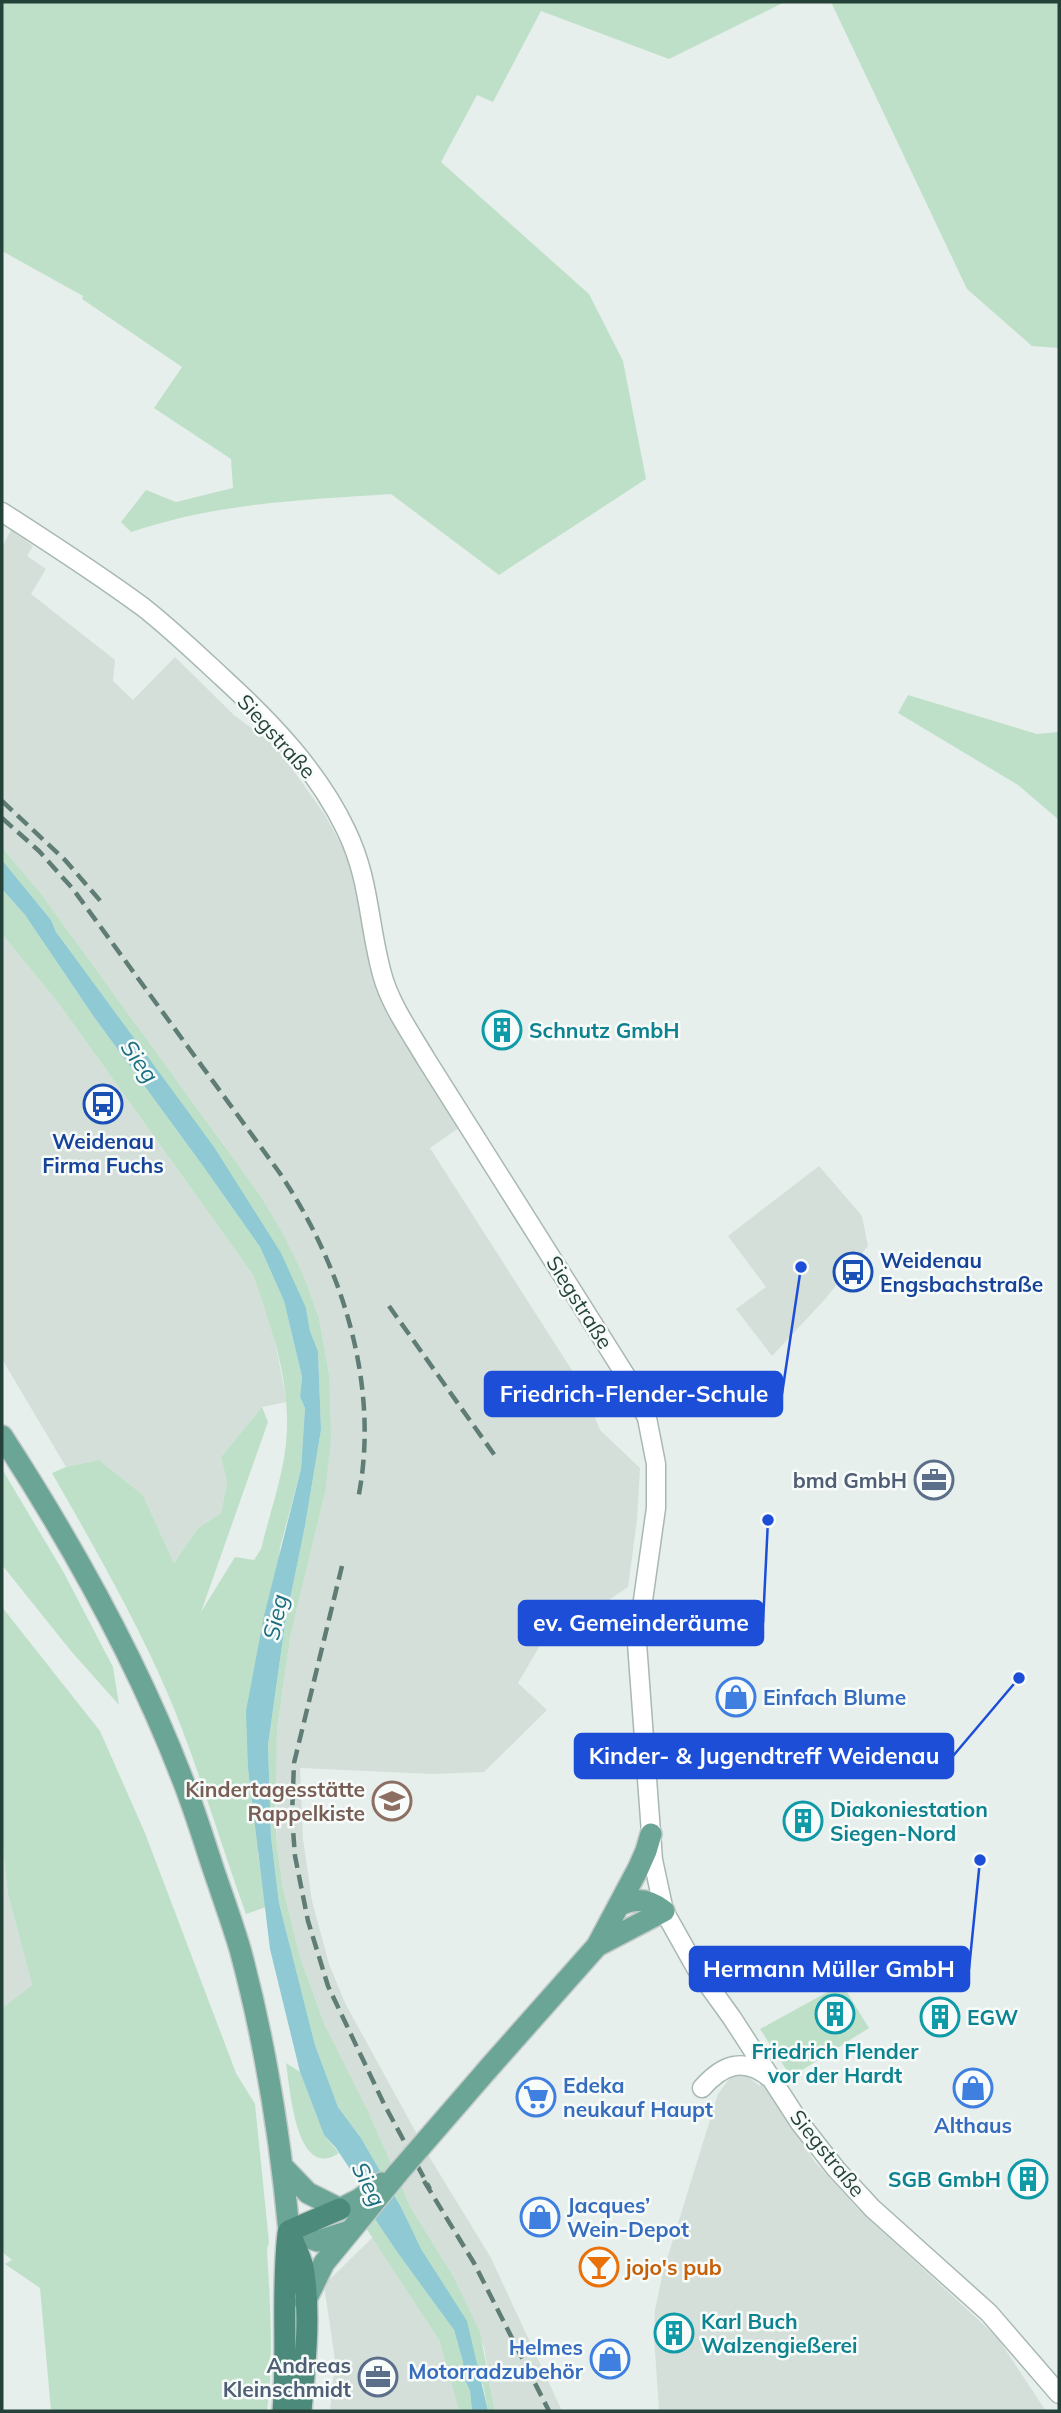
<svg xmlns="http://www.w3.org/2000/svg" width="1061" height="2413" viewBox="0 0 1061 2413" font-family="Mulish,sans-serif">
<style>
.built{fill:#d4dfda}
.green{fill:#bfe0c8}
.water{fill:#8ec9d4}
.lines{fill:none;stroke-linecap:round;stroke-linejoin:round}
.tertiary-casing{stroke:#a8b8b2;stroke-width:21}
.primary-casing{stroke:#c2cac8;stroke-width:24}
.trunk-casing{stroke:#c2cac8;stroke-width:24}
.tertiary{stroke:#fff;stroke-width:18}
.primary{stroke:#6aa596;stroke-width:21}
.trunk{stroke:#4c8a7c;stroke-width:21}
.rail{stroke:#5f7d75;stroke-width:4.5;stroke-dasharray:14 7;stroke-linecap:butt}
.primary-bridge-casing{stroke:#c2cac8;stroke-width:24;stroke-linecap:butt}
.primary-bridge{stroke:#6aa596;stroke-width:21}
.labels{text-anchor:middle;dominant-baseline:central;stroke-width:5;stroke-linejoin:round;paint-order:stroke}
.street-label{font-size:21px;fill:#24423a;stroke:#f7fbf9}
.culture-label{font-size:21px;font-weight:bold;fill:#0d838f;stroke:#f7fbf9;text-anchor:start}
.transit-label{font-size:21px;font-weight:bold;fill:#164399;stroke:#f7fbf9}
.service-label{font-size:21px;font-weight:bold;fill:#4e5e75;stroke:#f7fbf9;text-anchor:end}
.shop-label{font-size:21px;font-weight:bold;fill:#366cbe;stroke:#f7fbf9;text-anchor:start}
.education-label{font-size:21px;font-weight:bold;fill:#785e54;stroke:#f7fbf9;text-anchor:end}
.food-label{font-size:21px;font-weight:bold;fill:#c56008;stroke:#f7fbf9;text-anchor:start}
.water-label{font-size:23px;font-style:italic;fill:#1c6f80;stroke:#f7fbf9}
.leader{fill:none;stroke:#1d4ed8;stroke-width:2.5}
.callout-dot{fill:#1d4ed8;stroke:#f7fbf9;stroke-width:2.5}
.callout{fill:#1d4ed8;stroke:#1d4ed8;stroke-width:2.5}
.callout-label{font-size:23px;text-anchor:middle;font-weight:bold;fill:#fff}
</style>
<rect width="100%" height="100%" fill="#e6efeb"/>
<!-- built -->
<path class="built" d="M11,530L33,546L27,556L46,569L31,594L115,660L113,681L133,700L175,657L234,715L270,742L286,760L325,815L347,856L368,947L463,1125L430,1148L582,1386L600,1430L640,1468L637,1520L628,1587L597,1608L565,1603L518,1683L547,1710L484,1772L433,1774L300,1768L303,1839L312,1901L329,1964L345,2003L430,2158L491,2258L562,2411H495L484,2347L452,2274L411,2208L368,2111L324,2023L300,1957L283,1888L277,1847L275,1775L277,1730L290,1638L325,1493L329,1374L319,1318L305,1279L260,1195L42,895L2,847V547Z
M2,934L59,1004L253,1275L271,1323L287,1402L262,1407L221,1457L227,1482L221,1513L198,1528L174,1563L143,1495L99,1460L66,1467L2,1359Z
M819,1166L862,1216L868,1246L826,1298L772,1356L736,1309L766,1287L728,1236Z
M2,1840L8,1894L32,1985L2,2008Z
M741,2075L747,2076L760,2086L761,2082L815,2162L858,2209L997,2337L1046,2411H659L654,2336L655,2310L663,2272L718,2094L729,2079Z
M373,2237L439,2340L459,2411H330L335,2360L324,2285Z"/>
<!-- green -->
<path class="green" d="M2,2H785L669,59L541,11L493,102L477,95L441,162L589,294L623,361L646,479L499,575L391,494C300,500 218,503 131,532L121,522L146,490L176,502L233,488L231,459L154,408L182,367L82,299L83,296L2,251Z
M831,2H1059V348L1032,346L967,289Z
M908,695L1037,734L1059,732V820L1018,785L898,713Z
M2,847L42,895L260,1195L284,1236L305,1279L319,1318L329,1374L331,1440L325,1493L290,1638L277,1730L275,1814L277,1847L283,1888L300,1957L324,2023L368,2111L411,2208L452,2274L480,2332L495,2411H488L483,2385L401,2207L361,2138L338,2107L315,2045L279,1903L271,1837L268,1745L285,1624L305,1526L321,1430L318,1351L310,1331L306,1308L56,932L51,920L2,860Z
M2,889L25,915L94,1017L203,1166L260,1247L284,1301L302,1377L300,1397L305,1408L301,1469L280,1548L258,1853L266,1907L246,1914C219,1840 198,1764 167,1692C134,1616 93,1545 52,1473L66,1467L99,1460L143,1495L174,1563L198,1528L221,1513L227,1482L221,1457L262,1407L268,1422L201,1612L235,1557L254,1560L261,1549C269,1516 283,1476 286,1443C292,1386 272,1328 253,1275L59,1004L2,934Z
M2,1469L64,1573L113,1667L119,1705L71,1651L2,1565Z
M2,1607L100,1731L145,1833L236,2073L255,2104L269,2242L267,2249C270,2304 274,2357 267,2411H51L40,2288L5,2264L12,2260L2,2252V2008L32,1985L8,1894L2,1840Z
M842,1984L869,2028L791,2077L760,2029Z
M286,2063L300,2072L324,2135L339,2153C296,2182 290,2088 286,2063Z
M375,2219L454,2330L463,2362L464,2378L470,2391L472,2411H459L439,2340L366,2228Z"/>
<!-- water -->
<path class="water" d="M2,860L51,920L56,932L214,1147L281,1253L306,1308L310,1331L318,1351L321,1430L305,1526L285,1624L268,1745L271,1837L279,1903L315,2045L338,2107L361,2138L401,2207L421,2249L467,2321L488,2411H472L470,2391L464,2378L463,2362L454,2330L398,2253L375,2219L360,2184L336,2148L324,2135L300,2072L270,1949L248,1767L246,1711L264,1616L301,1469L305,1408L300,1397L302,1377L284,1301L260,1247L203,1166L94,1017L25,915L2,889Z"/>
<g class="lines">
<defs>
<path id="tertiary" d="M2,512C50,543 97,573 143,607C171,629 197,654 223,678C271,722 318,771 346,830C370,879 368,923 382,974C390,1004 410,1032 426,1059L626,1376L647,1418L656,1464V1508L637,1643L653,1860L664,1911L696,1968L732,2018L800,2123L836,2169L872,2208L989,2313L1059,2394
M702,2088C722,2065 744,2056 770,2078"/>
<path id="primary" d="M2,1436C72,1544 136,1658 182,1778C194,1808 203,1838 213,1868C222,1895 232,1922 240,1949C265,2041 280,2136 289,2231L318,2241L350,2231
M597,1946L664,1911C649,1899 635,1897 618,1906
M488,2069L597,1946L638,1869L646,1851L651,1834
M283,2167L308,2193L340,2209L358,2200L382,2183
M305,2302L324,2263L398,2173"/>
<path id="trunk" d="M289,2231C293,2242 300,2255 303,2267C311,2313 305,2365 301,2411
M289,2231L340,2209
M283,2411C288,2352 281,2292 288,2233"/>
</defs>
<!-- tertiary casing -->
<use href="#tertiary" class="tertiary-casing"/>
<!-- primary casing -->
<use href="#primary" class="primary-casing"/>
<!-- trunk casing -->
<use href="#trunk" class="trunk-casing"/>
<!-- tertiary -->
<use href="#tertiary" class="tertiary"/>
<!-- primary -->
<use href="#primary" class="primary"/>
<!-- trunk -->
<use href="#trunk" class="trunk"/>
<!-- rail -->
<path class="rail" d="M2,801L65,860L103,904
M2,818L39,851L73,889L279,1172C342,1265 381,1386 358,1499
M389,1306L498,1460
M342,1566L294,1763L292,1816L295,1856L308,1921L328,1986L384,2104L430,2189
M424,2181L474,2263L549,2411"/>
<defs>
<path id="primary-bridge" d="M398,2173L488,2069"/>
</defs>
<!-- primary-bridge casing -->
<use href="#primary-bridge" class="primary-bridge-casing"/>
<!-- primary-bridge -->
<use href="#primary-bridge" class="primary-bridge"/>
</g>
<!-- icons -->
<defs>
<symbol id="building-ring" viewBox="-11 -11 22 22"><circle r="9.5" fill="#f7fbf9" stroke="#0f9aa8" stroke-width="1.5"/><path d="M-4-6H4V6H1V3H-1V6H-4ZM-2.5-4.3h1.7v1.8h-1.7ZM.8-4.3h1.7v1.8H.8ZM-2.5-1h1.7V.8h-1.7ZM.8-1h1.7V.8H.8Z" fill="#0f9aa8"/></symbol>
<symbol id="bus-ring" viewBox="-11 -11 22 22"><circle r="9.5" fill="#f7fbf9" stroke="#1a4fb4" stroke-width="1.5"/><path d="M-5-6H5V4H4V6H2V4H-2V6H-4V4H-5ZM-3.5-4V0h7V-4ZM-3.5 1.2v1.5H-2V1.2ZM2 1.2v1.5H3.5V1.2Z" fill="#1a4fb4"/></symbol>
<symbol id="office-ring" viewBox="-11 -11 22 22"><circle r="9.5" fill="#f7fbf9" stroke="#5c6f8a" stroke-width="1.5"/><path d="M-6-3h4V-5.5h4V-3h4V5H-6ZM-1-4.5V-3h2v-1.5ZM-6 0V1H6V0Z" fill="#5c6f8a"/></symbol>
<symbol id="shop-ring" viewBox="-11 -11 22 22"><circle r="9.5" fill="#f7fbf9" stroke="#3f7fe0" stroke-width="1.5"/><path d="M-5-2.5h2.3a2.7 3.5 0 0 1 5.4 0H5L5.5 6h-11ZM-1.5-2.5h3a1.5 2.3 0 0 0-3 0Z" fill="#3f7fe0"/></symbol>
<symbol id="school-ring" viewBox="-11 -11 22 22"><circle r="9.5" fill="#f7fbf9" stroke="#8d6e63" stroke-width="1.5"/><path d="M0-5L7-2L0 1L-7-2ZM-4 1L0 2.5L4 1V4Q0 6-4 4Z" fill="#8d6e63"/></symbol>
<symbol id="supermarket-ring" viewBox="-11 -11 22 22"><circle r="9.5" fill="#f7fbf9" stroke="#3f7fe0" stroke-width="1.5"/><path d="M-6-5.5h2.5l.6 2H6L4.5 2H-2.5L-4.4-4H-6ZM-1.5 3.2a1.3 1.3 0 1 0 .1 0ZM3 3.2a1.3 1.3 0 1 0 .1 0Z" fill="#3f7fe0"/></symbol>
<symbol id="bar-ring" viewBox="-11 -11 22 22"><circle r="9.5" fill="#f7fbf9" stroke="#e8710a" stroke-width="1.5"/><path d="M-6-5H6L.8 .8V4.5H3.5V6h-7V4.5H-.8V.8Z" fill="#e8710a"/></symbol>
</defs>
<g fill-rule="evenodd">
<use href="#building-ring" x="480" y="1008" width="44" height="44"/>
<use href="#bus-ring" x="81" y="1082" width="44" height="44"/>
<use href="#bus-ring" x="831" y="1250" width="44" height="44"/>
<use href="#office-ring" x="912" y="1458" width="44" height="44"/>
<use href="#shop-ring" x="714" y="1675" width="44" height="44"/>
<use href="#school-ring" x="370" y="1779" width="44" height="44"/>
<use href="#building-ring" x="781" y="1799" width="44" height="44"/>
<use href="#building-ring" x="813" y="1992" width="44" height="44"/>
<use href="#building-ring" x="918" y="1995" width="44" height="44"/>
<use href="#shop-ring" x="951" y="2066" width="44" height="44"/>
<use href="#supermarket-ring" x="514" y="2075" width="44" height="44"/>
<use href="#building-ring" x="1006" y="2157" width="44" height="44"/>
<use href="#shop-ring" x="518" y="2195" width="44" height="44"/>
<use href="#bar-ring" x="577" y="2245" width="44" height="44"/>
<use href="#building-ring" x="652" y="2311" width="44" height="44"/>
<use href="#shop-ring" x="588" y="2337" width="44" height="44"/>
<use href="#office-ring" x="356" y="2355" width="44" height="44"/>
</g>
<g class="labels">
<!-- street labels -->
<g class="street-label">
<text transform="translate(277 736) rotate(48)">Siegstraße</text>
<text transform="translate(580 1302) rotate(58)">Siegstraße</text>
<text transform="translate(828 2153) rotate(51)">Siegstraße</text>
</g>
<!-- culture labels -->
<g class="culture-label">
<text x="529" y="1030">Schnutz GmbH</text>
<text x="830" y="1809">Diakoniestation<tspan x="830" dy="24">Siegen-Nord</tspan></text>
<text x="967" y="2017">EGW</text>
<text x="835" y="2051" text-anchor="middle">Friedrich Flender<tspan x="835" dy="24">vor der Hardt</tspan></text>
<text x="1001" y="2179" text-anchor="end">SGB GmbH</text>
<text x="701" y="2321">Karl Buch<tspan x="701" dy="24">Walzengießerei</tspan></text>
</g>
<!-- transit labels -->
<g class="transit-label">
<text x="103" y="1141">Weidenau<tspan x="103" dy="24">Firma Fuchs</tspan></text>
<text x="880" y="1260" text-anchor="start">Weidenau<tspan x="880" dy="24">Engsbachstraße</tspan></text>
</g>
<!-- service labels -->
<g class="service-label">
<text x="907" y="1480">bmd GmbH</text>
<text x="351" y="2365">Andreas<tspan x="351" dy="24">Kleinschmidt</tspan></text>
</g>
<!-- shop labels -->
<g class="shop-label">
<text x="763" y="1697">Einfach Blume</text>
<text x="563" y="2085">Edeka<tspan x="563" dy="24">neukauf Haupt</tspan></text>
<text x="973" y="2125" text-anchor="middle">Althaus</text>
<text x="567" y="2205">Jacques’<tspan x="567" dy="24">Wein-Depot</tspan></text>
<text x="583" y="2347" text-anchor="end">Helmes<tspan x="583" dy="24">Motorradzubehör</tspan></text>
</g>
<!-- education labels -->
<g class="education-label">
<text x="365" y="1789">Kindertagesstätte<tspan x="365" dy="24">Rappelkiste</tspan></text>
</g>
<!-- food labels -->
<g class="food-label">
<text x="626" y="2267">jojo's pub</text>
</g>
<!-- water labels -->
<g class="water-label">
<text transform="translate(140 1061) rotate(54)">Sieg</text>
<text transform="translate(275 1617) rotate(-78)">Sieg</text>
<text transform="translate(369 2184) rotate(63)">Sieg</text>
</g>
</g>
<!-- callouts -->
<path class="leader" d="M801 1267L782 1394M768 1520L763 1623M1019 1678L953 1756M980 1860L969 1969"/>
<g class="callout-dot">
<circle cx="801" cy="1267" r="7"/>
<circle cx="768" cy="1520" r="7"/>
<circle cx="1019" cy="1678" r="7"/>
<circle cx="980" cy="1860" r="7"/>
</g>
<g class="callout">
<rect x="485" y="1372" width="297" height="44" rx="7"/>
<rect x="519" y="1601" width="244" height="44" rx="7"/>
<rect x="575" y="1734" width="378" height="44" rx="7"/>
<rect x="690" y="1947" width="279" height="44" rx="7"/>
</g>
<g class="callout-label">
<text x="634" y="1402">Friedrich-Flender-Schule</text>
<text x="641" y="1631">ev. Gemeinderäume</text>
<text x="764" y="1764">Kinder- &amp; Jugendtreff Weidenau</text>
<text x="829" y="1977">Hermann Müller GmbH</text>
</g>
<!-- border -->
<rect width="1061" height="2413" fill="none" stroke="#24423a" stroke-width="7"/>
</svg>
